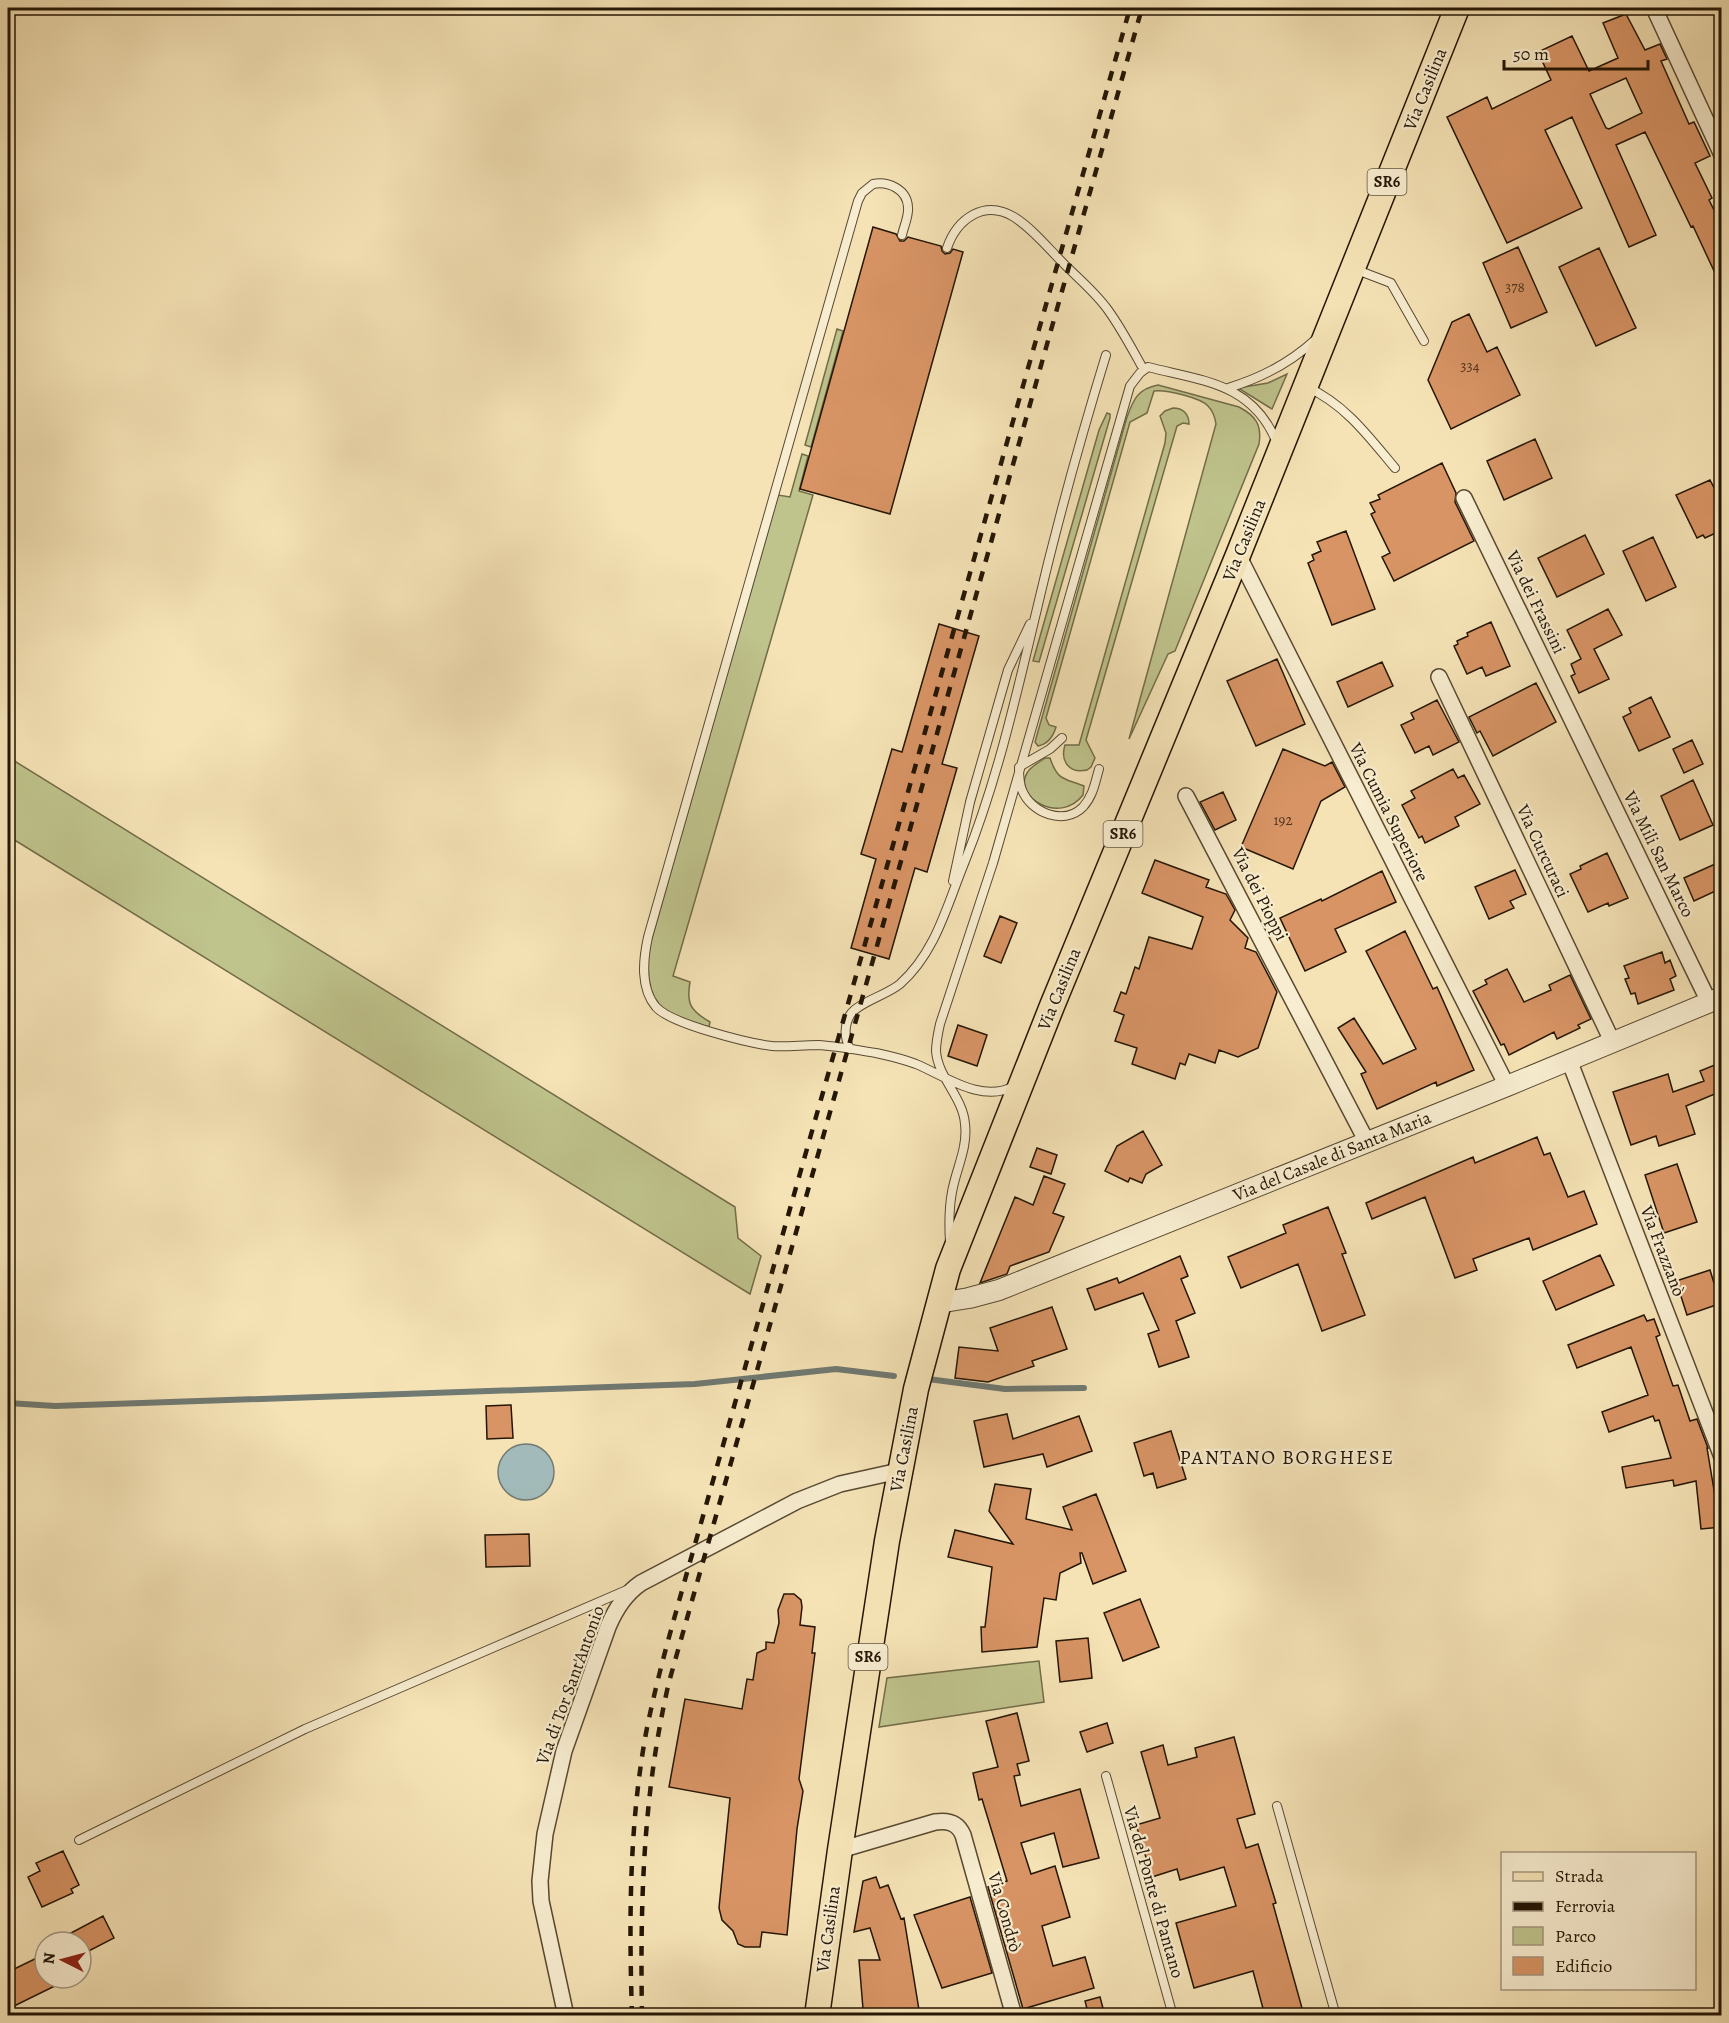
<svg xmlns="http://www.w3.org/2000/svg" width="1729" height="2023" viewBox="0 0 1729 2023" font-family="Alegreya,serif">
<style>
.green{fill:#bfc38c;stroke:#726c48;stroke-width:1.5}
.water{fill:#a2bbba;stroke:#707972;stroke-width:1.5}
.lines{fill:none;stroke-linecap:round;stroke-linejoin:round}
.stream{stroke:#707972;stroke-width:6}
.building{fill:#d89465;stroke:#241605;stroke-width:1.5;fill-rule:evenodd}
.service-casing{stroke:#584931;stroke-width:10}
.minor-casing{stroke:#584931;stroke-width:18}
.tertiary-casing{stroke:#584931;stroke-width:22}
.primary-casing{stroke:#241605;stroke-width:27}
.service{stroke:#f8edd0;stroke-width:8}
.minor{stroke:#f8edd0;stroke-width:15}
.tertiary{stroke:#f8edd0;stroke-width:20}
.primary{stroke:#f5e3b6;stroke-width:24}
.rail{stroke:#241605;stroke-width:4.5;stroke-dasharray:10 10;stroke-linecap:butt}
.labels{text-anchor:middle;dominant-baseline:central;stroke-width:4.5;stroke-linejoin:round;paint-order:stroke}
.number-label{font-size:15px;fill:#51361d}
.shield{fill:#f8edd0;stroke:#645642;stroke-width:1.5}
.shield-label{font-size:16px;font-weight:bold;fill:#241605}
.street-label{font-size:18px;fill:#241605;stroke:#f8edd0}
.neighbourhood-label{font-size:20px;letter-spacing:1.5px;fill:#241605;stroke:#f8edd0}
</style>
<rect width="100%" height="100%" fill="#f5e3b6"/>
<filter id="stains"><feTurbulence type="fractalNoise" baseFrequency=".00333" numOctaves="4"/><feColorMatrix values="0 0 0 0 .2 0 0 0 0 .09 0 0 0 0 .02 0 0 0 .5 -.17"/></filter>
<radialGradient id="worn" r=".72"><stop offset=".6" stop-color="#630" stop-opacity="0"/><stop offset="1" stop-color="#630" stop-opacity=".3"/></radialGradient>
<!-- green -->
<path class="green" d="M837,329L843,331L811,447L805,445Z
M1287,374L1272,409L1238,388L1268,383Z
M1158,385L1239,407C1256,416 1262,425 1259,444L1175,651L1168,654L1129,739L1216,424C1215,417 1213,411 1208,406C1201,398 1165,389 1154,391L1147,413L1130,422L1046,718L1049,725L1056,727C1053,737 1048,744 1038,746L1035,742L1127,417C1134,398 1138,389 1158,385Z
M1173,408C1183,408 1189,414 1189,424L1183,423L1177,426L1086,740L1095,758L1091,767L1087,770C1069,774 1060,761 1065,745H1079L1165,443L1166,433L1160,416L1165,411Z
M1107,413L1110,414V418L1039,662L1033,661L1099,430Z
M802,454L808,456L799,491L813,495L673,976L690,982C686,1004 691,1011 710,1022L709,1027L705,1026C683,1019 656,1013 649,988C647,979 647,968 646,959L778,495L790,497Z
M8,757L735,1207L738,1238L761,1256L750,1294L8,836Z
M1045,758H1050C1058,782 1065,778 1084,786L1083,795C1059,826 1013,796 1027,773C1030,767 1040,762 1045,758Z
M1039,1661L1044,1702L879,1727L887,1678Z"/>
<!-- water -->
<path class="water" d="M498 1472a28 28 0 1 1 56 0a28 28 0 1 1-56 0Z"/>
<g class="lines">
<!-- stream -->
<path class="stream" d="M928,1379L1005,1389L1084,1388
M8,1403L55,1406L695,1384L836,1369L894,1376"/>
</g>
<!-- building -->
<path class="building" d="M1626,14L1645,50L1660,44L1667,59L1661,61L1689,124L1694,122L1710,156L1695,163L1712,198L1709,200L1722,226V288L1693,226L1691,227L1645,132L1616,145L1656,235L1629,247L1572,117L1545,130L1582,208L1507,243L1447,117L1487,97L1492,109L1551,80L1538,52L1572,36L1589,71L1618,58L1603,23ZM1626,78L1642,113L1609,129L1606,128L1590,94Z
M873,227L896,234L900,241H904L908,237L941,246L942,251L945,254L950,253L953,249L963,252L890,514L800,489Z
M1518,247L1547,312L1511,328L1483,263Z
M1599,248L1636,328L1596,346L1559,267Z
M1469,314L1487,352L1497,347L1520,395L1451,429L1428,380L1452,322Z
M1535,439L1552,478L1504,500L1487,461Z
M1442,463L1456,493L1455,502L1474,541L1394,581L1382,557L1390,553L1371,514L1375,512L1370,503L1380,499L1378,495Z
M1710,480L1722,503V530L1705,538L1703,535L1697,538L1676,495Z
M1346,531L1375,609L1332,625L1308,563L1314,560L1312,555L1321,551L1317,542Z
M1585,535L1604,574L1557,597L1538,558Z
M1653,537L1676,587L1646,601L1623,551Z
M1608,609L1622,635L1594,649L1609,679L1579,693L1571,676L1575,674L1571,664L1581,659L1567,630Z
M1491,622L1510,666L1486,676L1482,667L1467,674L1454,646L1458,644L1457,641L1468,636L1467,633Z
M939,624L979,636L942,764L957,768L927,872L915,868L889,959L851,948L876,859L861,854L892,749L902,752Z
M1277,659L1305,724L1256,746L1227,681Z
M1382,662L1393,686L1348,707L1337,682Z
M1536,683L1556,722L1493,756L1480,731L1477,733L1469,717Z
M1651,697L1670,737L1639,751L1623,717L1631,713L1629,708Z
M1437,700L1459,742L1433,755L1429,746L1415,753L1401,725L1414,719L1411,713Z
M1692,740L1703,764L1684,773L1673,749Z
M1283,749L1325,766L1332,762L1345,787L1321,801L1293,869L1241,847Z
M1453,769L1458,778L1464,775L1480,804L1455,817L1459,826L1425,843L1422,836L1419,838L1402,805L1415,798L1411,791Z
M1693,780L1713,825L1680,840L1661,796Z
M1223,792L1236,820L1215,830L1200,802Z
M1607,853L1628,898L1609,906L1608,903L1588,912L1570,874L1581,869L1580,866Z
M1155,860L1209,880L1206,887L1226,894L1235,910L1230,920L1248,938L1245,948L1256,952L1277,992L1258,1048L1238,1057L1219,1050L1215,1063L1189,1054L1185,1065L1180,1063L1175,1079L1132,1064L1137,1048L1115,1041L1124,1015L1114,1011L1121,992L1126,994L1135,967L1139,969L1149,937L1192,949L1203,917L1142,893Z
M1722,861V888L1694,901L1684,878Z
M1515,870L1526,894L1510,901L1514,908L1489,919L1475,887Z
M1382,871L1396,902L1335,929L1346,952L1305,971L1280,918L1321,899L1322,901Z
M1000,916L1017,923L1001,963L984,956Z
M1405,931L1433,989L1437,987L1474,1070L1437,1086L1436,1082L1377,1109L1361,1074L1366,1072L1338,1028L1354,1018L1383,1064L1416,1049L1366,951Z
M1662,952L1665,963L1670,960L1676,976L1670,979L1674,990L1638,1004L1635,993L1631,994L1625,979L1629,978L1624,966Z
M1507,969L1524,1002L1551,990L1549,985L1570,975L1591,1019L1578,1025L1580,1028L1557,1039L1554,1032L1509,1055L1504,1044L1501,1045L1473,991L1487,984L1485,980Z
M958,1025L987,1035L977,1066L948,1056Z
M1722,1062V1091L1686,1106L1695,1134L1659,1146L1656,1136L1631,1145L1613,1092L1668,1074L1673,1092L1704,1081L1700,1071Z
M1143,1131L1162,1165L1146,1174L1142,1183L1130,1178L1128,1182L1105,1171L1117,1146Z
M1537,1137L1544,1155L1550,1153L1568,1197L1584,1191L1597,1224L1533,1250L1529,1238L1473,1259L1477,1270L1455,1278L1425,1197L1372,1219L1366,1203L1473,1157L1475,1163Z
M1037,1148L1057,1155L1051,1174L1030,1167Z
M1677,1164L1697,1222L1664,1233L1645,1175Z
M1044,1176L1065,1184L1053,1213L1064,1217L1049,1252L1010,1266L1007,1274L980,1283L1015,1197L1033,1205Z
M1328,1207L1346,1253L1342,1254L1365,1315L1322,1331L1298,1264L1241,1288L1228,1257L1286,1233L1283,1225Z
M1600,1255L1614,1285L1556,1310L1543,1281Z
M1180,1256L1188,1276L1181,1279L1195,1313L1176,1321L1189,1357L1159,1367L1148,1334L1159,1330L1143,1293L1095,1310L1087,1289L1117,1278L1119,1283Z
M1710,1270L1714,1283L1722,1281V1303L1687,1315L1676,1281Z
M1052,1307L1067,1349L1032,1361L1034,1366L988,1382L955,1378L959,1347L998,1351L990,1328Z
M1644,1315L1647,1321L1654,1319L1660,1335L1656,1337L1673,1386L1678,1385L1690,1421L1697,1419L1708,1448H1707L1715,1496L1722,1495V1527L1701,1529L1696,1481L1674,1486L1673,1480L1626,1488L1622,1467L1671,1458L1659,1420L1655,1421L1653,1416L1609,1432L1602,1412L1648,1395L1631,1347L1577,1368L1568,1345Z
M511,1405L513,1438L487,1439L486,1406Z
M1007,1414L1013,1439L1079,1416L1092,1451L1047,1467L1043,1454L984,1467L974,1421Z
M1171,1431L1186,1479L1157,1488L1153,1473L1144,1476L1134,1443Z
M995,1484L1031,1489L1026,1519L1072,1530L1063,1507L1096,1494L1126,1571L1093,1584L1082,1553H1080L1081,1563L1060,1573L1056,1600L1044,1598L1037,1647L982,1652L981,1627H985L992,1567L948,1557L955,1530L1013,1544L989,1511Z
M529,1534L530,1566L486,1567L485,1535Z
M784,1594H794L801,1600L802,1607L800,1625L815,1627L812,1653H815L799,1779L803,1791L797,1829L787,1935L762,1932L760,1947H745L738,1944L733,1931L722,1920L719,1908L730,1798L669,1787L685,1699L742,1709L747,1679L753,1680L757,1653L766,1649V1642L774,1643L779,1623L778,1610Z
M1140,1599L1159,1647L1123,1661L1104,1613Z
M1088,1638L1092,1678L1060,1682L1056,1641Z
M1017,1713L1029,1761L1017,1764L1020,1775L1014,1776L1021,1806L1080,1789L1099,1858L1063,1867L1054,1833L1021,1843L1031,1874L1055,1866L1070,1917L1042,1926L1053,1966L1085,1957L1094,1988L1023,2009L988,1887L1007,1881L982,1799L979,1800L973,1773L998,1767L986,1721Z
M1107,1723L1113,1743L1087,1752L1080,1732Z
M1234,1737L1255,1814L1237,1819L1246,1848L1258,1844L1276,1903L1273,1904L1302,2008L1276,2016H1265L1253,1971L1194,1988L1176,1923L1236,1906L1224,1867L1180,1880L1177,1869L1152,1877L1136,1825L1160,1818L1141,1752L1163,1745L1168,1765L1197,1757L1195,1748Z
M63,1851L79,1885L71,1889L73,1893L42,1907L28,1877L40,1871L36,1863Z
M876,1877L880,1888L888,1885L901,1919L904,1918L920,2016H885V2009H863L859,1960H880L870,1928L854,1932L863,1881Z
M970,1897L992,1973L942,1988L914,1915Z
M103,1916L114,1938L81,1955V1942H54Z
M45,1954V1978H71L8,2009V1972Z
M1100,1997L1104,2012L1089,2016L1085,2001Z"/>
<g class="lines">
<defs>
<path id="service" d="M902,235C904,226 909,216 908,207C907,189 888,181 873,184L862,193L858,201L648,937C643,960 640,988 656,1007C671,1024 748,1043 772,1046C787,1047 802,1045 818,1045C837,1046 857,1050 876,1053C890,1056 903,1059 916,1064C945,1076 982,1104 1014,1086
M947,248C957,219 984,199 1014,217C1033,229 1048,248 1064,264C1079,279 1096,293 1108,310C1121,328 1131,347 1141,365
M1357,270L1391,283L1424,341
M1307,387C1346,405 1369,437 1395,468
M1228,388C1261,378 1289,364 1315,340
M1062,738L1050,749L1019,767C1019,775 1019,783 1022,790C1031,813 1064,826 1083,807C1093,796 1095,783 1099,769
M953,881L970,802L1008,670L1030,624
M850,1049C844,1037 844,1026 850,1015C857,1003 887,995 900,984C936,952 947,905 965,861C997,781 1016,697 1036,613C1056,527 1080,440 1106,355
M950,1242C949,1226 949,1208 952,1192C956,1169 968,1148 965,1124C963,1097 938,1078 936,1051C936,1042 938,1033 940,1024L993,863L1130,386L1140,373L1148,367C1203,381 1253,383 1277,443
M1106,1776L1173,2016
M1277,1806L1336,2016
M79,1840L305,1729L629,1589"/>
<path id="minor" d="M1654,8L1722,155
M1464,498L1709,1002
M1238,555L1507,1086
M1439,677L1612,1041
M1186,796L1367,1142
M1569,1060L1722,1457
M840,1850L935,1822C948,1820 958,1823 963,1835L1014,2016
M566,2016L541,1901L540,1881L545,1834L564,1751L608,1627C615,1610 625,1594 641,1583L797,1501L840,1484L899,1471"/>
<path id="tertiary" d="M938,1303L969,1298L999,1290L1507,1086L1722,997"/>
<path id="primary" d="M817,2016L840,1850L887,1541L916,1389L948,1269L1052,1006L1238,555L1457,8"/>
</defs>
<!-- service casing -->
<use href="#service" class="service-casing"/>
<!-- minor casing -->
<use href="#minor" class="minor-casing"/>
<!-- tertiary casing -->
<use href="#tertiary" class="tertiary-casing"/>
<!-- primary casing -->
<use href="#primary" class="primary-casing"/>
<!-- service -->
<use href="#service" class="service"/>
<!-- minor -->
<use href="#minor" class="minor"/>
<!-- tertiary -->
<use href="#tertiary" class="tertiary"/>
<!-- primary -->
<use href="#primary" class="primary"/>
<!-- rail -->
<path class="rail" d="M632,2016C629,1921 629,1826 646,1733C657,1677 673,1623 688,1569L1130,8
M642,2016C640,1902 643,1793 669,1682L1142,8"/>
</g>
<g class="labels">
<!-- number labels -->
<g class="number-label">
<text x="1515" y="287">378</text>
<text x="1470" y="366">334</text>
<text x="1283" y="820">192</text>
</g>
<!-- shield labels -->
<g class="shield">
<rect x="1367.5" y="169" width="39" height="26" rx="4.5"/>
<rect x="1103.5" y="821" width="39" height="26" rx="4.5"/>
<rect x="848.5" y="1644" width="39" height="26" rx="4.5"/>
</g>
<g class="shield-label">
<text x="1387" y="182">SR6</text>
<text x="1123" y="834">SR6</text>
<text x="868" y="1657">SR6</text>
</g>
<!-- street labels -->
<g class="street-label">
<text transform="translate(1425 89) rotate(-68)">Via Casilina</text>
<text transform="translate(1244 540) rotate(-68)">Via Casilina</text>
<text transform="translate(1536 602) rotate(64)">Via dei Frassini</text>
<text transform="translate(1389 812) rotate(63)">Via Cumia Superiore</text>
<text transform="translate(1543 851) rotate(65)">Via Curcuraci</text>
<text transform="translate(1659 854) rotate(64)">Via Mili San Marco</text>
<text transform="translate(1260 894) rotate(63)">Via dei Pioppi</text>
<text transform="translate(1059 989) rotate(-68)">Via Casilina</text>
<text transform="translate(1332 1156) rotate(-22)">Via del Casale di Santa Maria</text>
<text transform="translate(1663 1251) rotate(69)">Via Frazzanò</text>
<text transform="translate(904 1449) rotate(-79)">Via Casilina</text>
<text transform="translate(570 1685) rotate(-70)">Via di Tor Sant'Antonio</text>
<text transform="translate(1154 1892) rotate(74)">Via del Ponte di Pantano</text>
<text transform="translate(1005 1912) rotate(74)">Via Condrò</text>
<text transform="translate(828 1929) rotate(-82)">Via Casilina</text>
</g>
<!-- neighbourhood labels -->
<g class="neighbourhood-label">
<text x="1287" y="1457">PANTANO BORGHESE</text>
</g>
</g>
<!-- margin -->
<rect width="1729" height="2023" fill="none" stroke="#f5e3b6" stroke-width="30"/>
<rect x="9" y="9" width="1711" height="2005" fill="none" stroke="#241605" stroke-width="3"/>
<rect x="15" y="15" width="1699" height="1993" fill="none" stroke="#241605" stroke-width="1.5"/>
<!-- legend -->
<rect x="1501" y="1852" width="195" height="138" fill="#f8edd0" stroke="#a3977f" stroke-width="1.5"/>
<rect x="1513" y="1872" width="30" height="9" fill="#f5e3b6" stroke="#a3977f" stroke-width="1.5"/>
<text x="1555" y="1882" font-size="18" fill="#241605">Strada</text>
<rect x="1513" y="1902" width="30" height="9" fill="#241605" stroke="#a3977f" stroke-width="1.5"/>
<text x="1555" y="1912" font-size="18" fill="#241605">Ferrovia</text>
<rect x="1513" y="1927" width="30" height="18" fill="#bfc38c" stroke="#a3977f" stroke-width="1.5"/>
<text x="1555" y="1942" font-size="18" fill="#241605">Parco</text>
<rect x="1513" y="1957" width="30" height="18" fill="#d89465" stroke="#a3977f" stroke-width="1.5"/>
<text x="1555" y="1972" font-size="18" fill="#241605">Edificio</text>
<!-- north arrow -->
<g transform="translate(63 1960) rotate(276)"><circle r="28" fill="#f8edd0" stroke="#a3977f" stroke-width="1.5"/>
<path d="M0-4.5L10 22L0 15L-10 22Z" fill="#8f2418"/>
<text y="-9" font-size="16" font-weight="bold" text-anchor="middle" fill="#241605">N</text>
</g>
<!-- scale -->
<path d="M1504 60v9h144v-9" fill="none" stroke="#241605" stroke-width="3"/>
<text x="1513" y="60" font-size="18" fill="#241605" stroke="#f8edd0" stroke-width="4.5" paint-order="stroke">50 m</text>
<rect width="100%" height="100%" filter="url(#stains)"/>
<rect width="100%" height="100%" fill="url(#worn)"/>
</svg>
